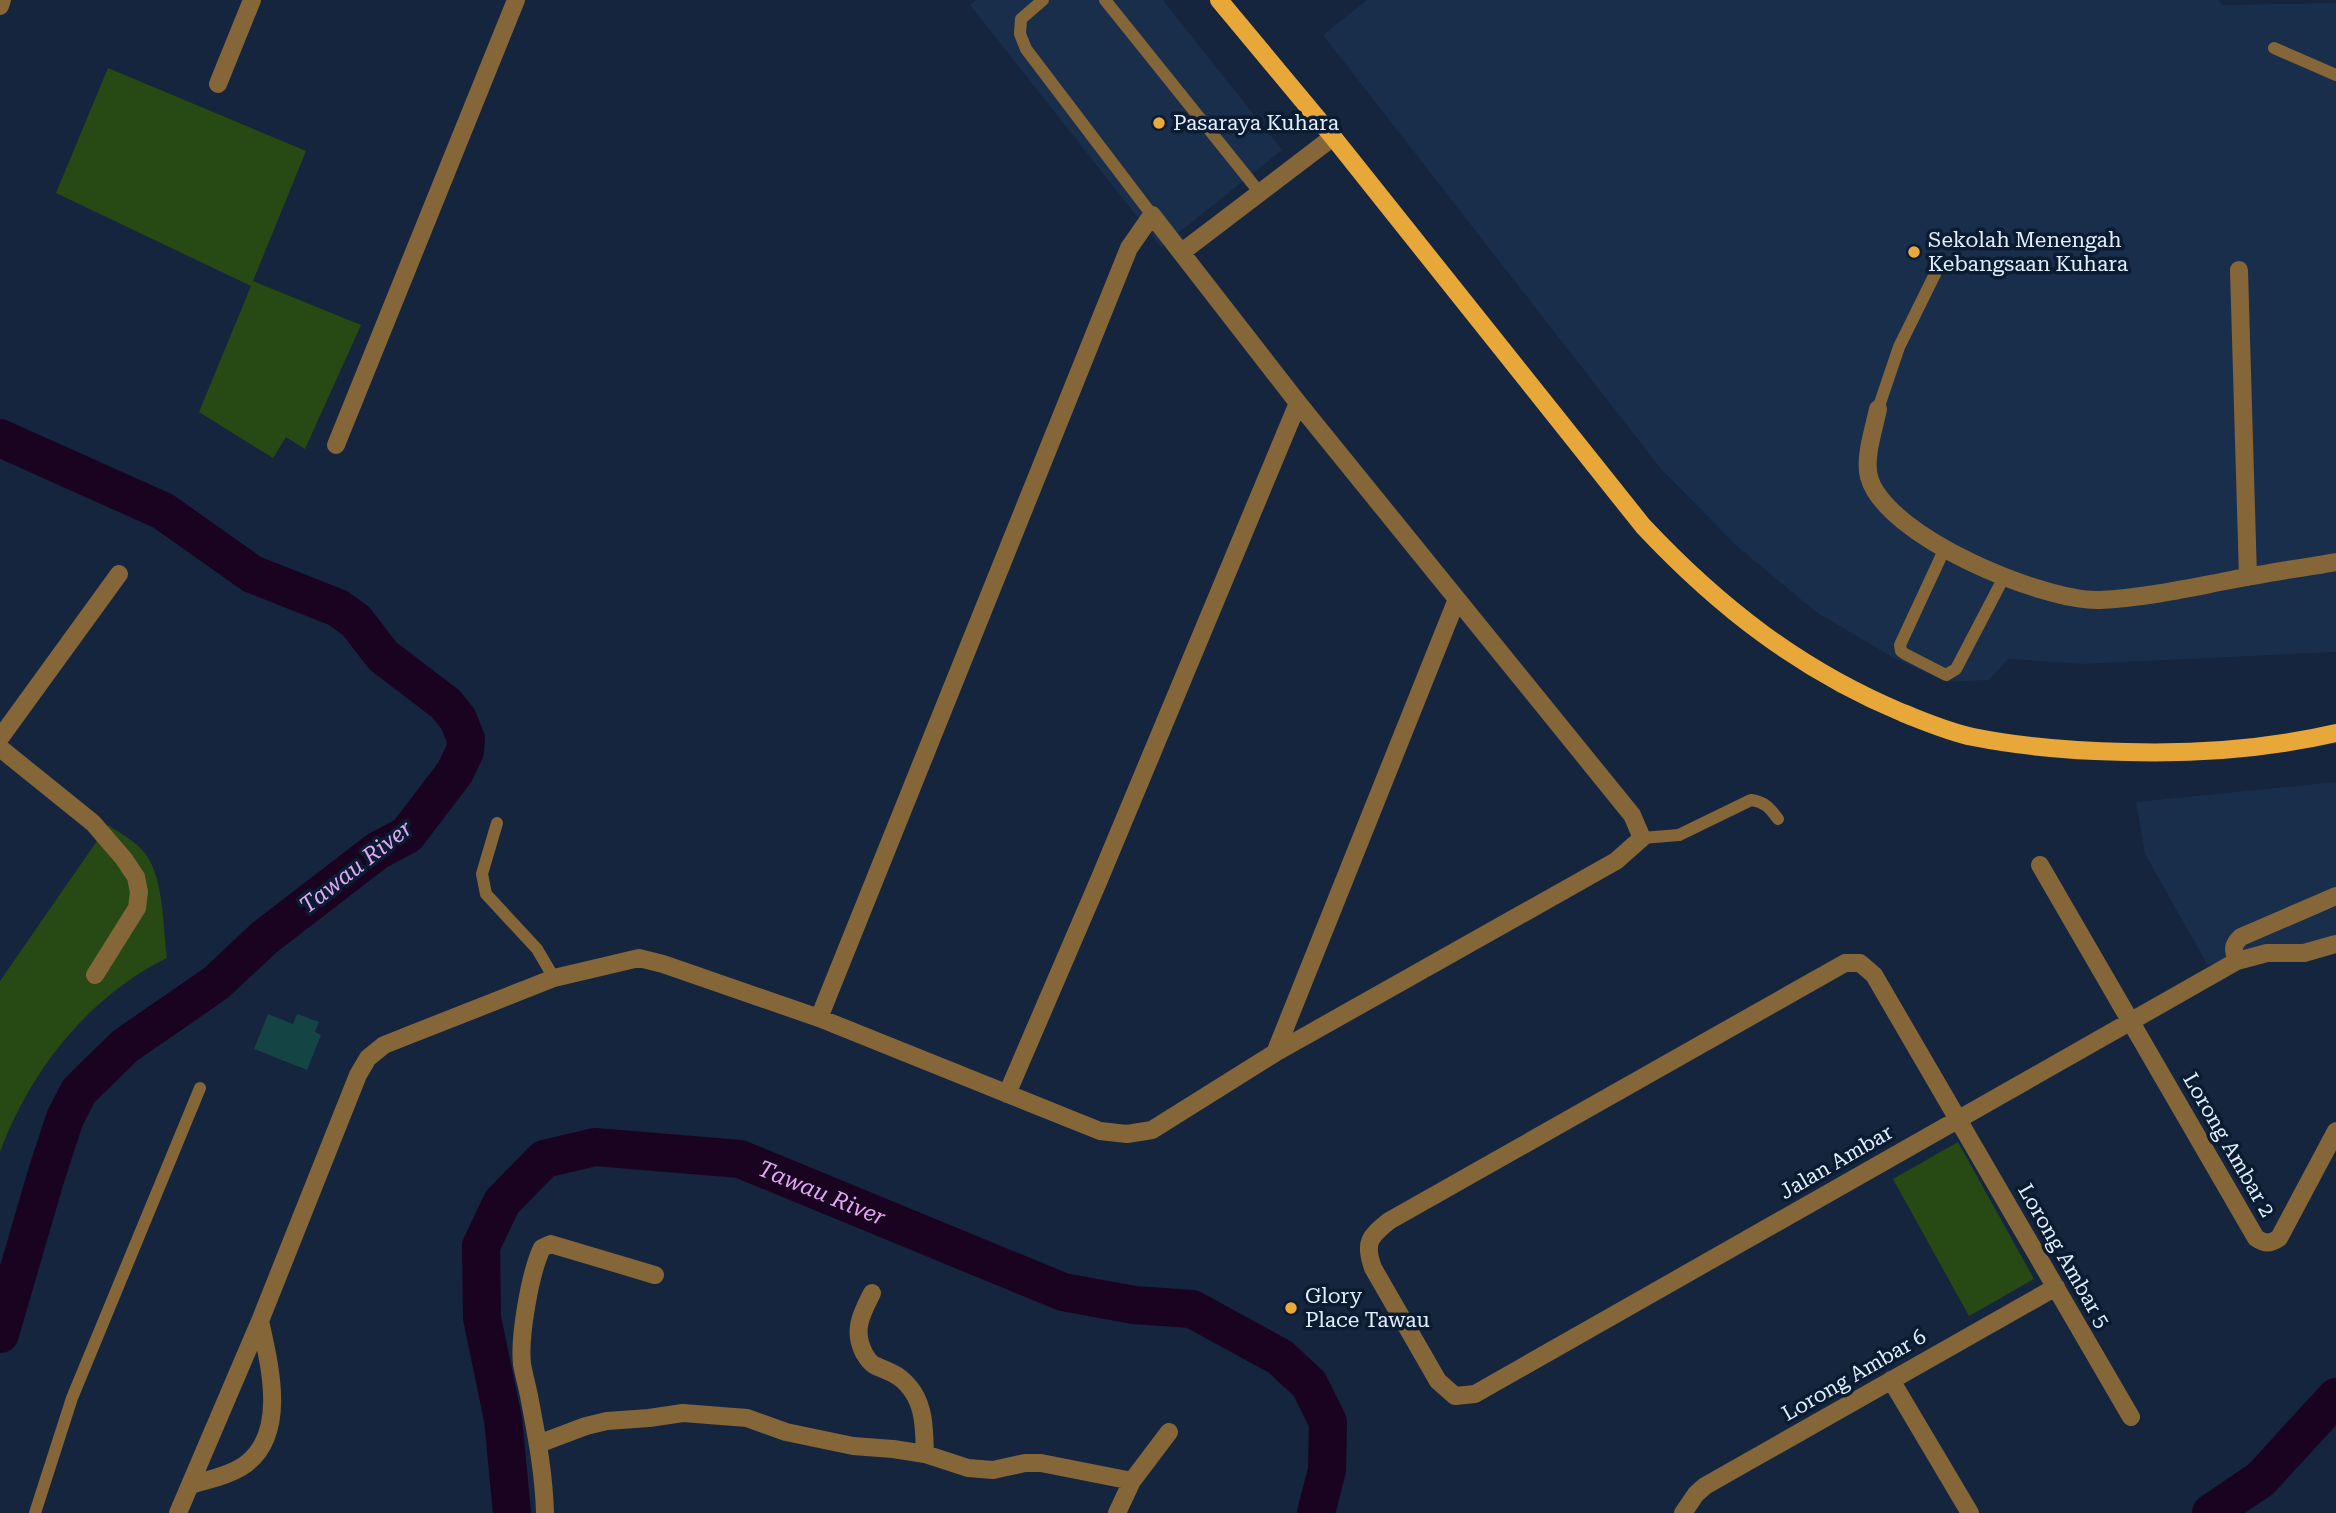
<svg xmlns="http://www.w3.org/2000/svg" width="2336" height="1513" viewBox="0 0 2336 1513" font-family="'Roboto Serif',serif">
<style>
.built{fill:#192e4b}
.green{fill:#274a14}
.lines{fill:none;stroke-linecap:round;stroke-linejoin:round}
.river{stroke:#190321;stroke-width:38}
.building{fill:#144444}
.lane{stroke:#856638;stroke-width:12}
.street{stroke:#856638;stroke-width:18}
.primary{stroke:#e8a739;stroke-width:18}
.poi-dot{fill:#eba93a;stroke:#0a1b32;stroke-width:2.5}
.labels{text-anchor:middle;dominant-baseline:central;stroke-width:7;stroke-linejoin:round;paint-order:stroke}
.poi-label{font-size:21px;fill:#e2eefe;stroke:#0a1b32;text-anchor:start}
.street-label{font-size:21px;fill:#e2eefe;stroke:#0a1b32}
.water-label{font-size:23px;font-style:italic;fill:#dfa9f4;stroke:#0a1b32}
</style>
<rect width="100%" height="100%" fill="#14253d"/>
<!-- built -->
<path class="built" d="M976,0H1163L1282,150L1161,247L970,5Z
M1367,0H2218L2223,5L2336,3V652L2083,664L2008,659L1989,680L1947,682L1892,657L1816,612L1739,548L1661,469L1323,35Z
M2336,782V952L2309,960L2207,964L2145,854L2136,802Z"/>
<!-- green -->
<path class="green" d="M108,68L306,151L253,281L361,325L305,449L286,437L273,458L199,412L251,286L56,193Z
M108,825C120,833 135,841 144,852C164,876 163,927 167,958C89,996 30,1071 0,1152V981Z
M1958,1142L2034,1279L1969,1316L1893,1179Z"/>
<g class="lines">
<!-- river -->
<g class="river">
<path d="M0,438L163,511L252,574L338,608L356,621L383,656L446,704L458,719L466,739L465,751L455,772L407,835L377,851L264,938L216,983L125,1046L79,1091L65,1118L46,1176L0,1334"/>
<path id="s1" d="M512,1513L503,1419L482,1318L481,1246L502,1202L544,1159L595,1147L740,1159L1063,1292L1134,1305L1192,1309L1280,1357L1309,1384L1328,1422L1327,1470L1316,1513"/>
<path d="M2211,1513L2261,1479L2336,1397"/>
</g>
</g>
<!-- building -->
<path class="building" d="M268,1014L293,1024L297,1014L319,1022L315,1032L321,1035L307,1070L254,1049Z"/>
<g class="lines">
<!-- lane -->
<path class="lane" d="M1043,0L1021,19L1020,34L1026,49L1152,215
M1105,0L1260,193
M2274,48L2336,75
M1878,409L1899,347L1937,270
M1945,548L1900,645L1901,651L1905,654L1946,675L1956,669L2004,577
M497,823L482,874L486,894L537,949L554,978
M1642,838L1679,835L1751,800C1765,802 1770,808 1778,819
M35,1513L72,1398L200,1088"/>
<!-- street -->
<path class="street" d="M0,6L2,0
M218,84L252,0
M1182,252L1333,137
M2239,270L2248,577
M1878,409C1874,429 1864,457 1869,477C1885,536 2043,602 2100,600C2144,598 2188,588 2231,580C2266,573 2301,568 2336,562
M336,445L516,0
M0,738L119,574
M0,748L93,823L124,859L136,877L139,892L137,908L95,975
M2040,865L2256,1238C2265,1244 2270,1244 2279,1238L2336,1131
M2237,961C2233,950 2232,945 2241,937L2336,896
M1275,1053L1457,599
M1007,1094L1099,880L1298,403
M872,1293C862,1313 852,1330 864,1353C867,1358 869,1362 874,1365C891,1373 901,1374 913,1392C925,1410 924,1433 925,1454
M1891,1380L1970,1513
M2131,1417L1874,975L1860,963H1845L1389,1221C1369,1237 1364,1243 1373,1268L1438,1381L1455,1396L1475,1394L2237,961L2267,953H2304L2336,944
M538,1444L586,1426L607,1421L649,1418L683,1413L747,1418L786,1432L853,1446L893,1449L925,1454L968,1468L993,1470L1025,1463H1041L1132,1481
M190,1485C208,1480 231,1475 246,1464C288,1432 269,1363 260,1321
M178,1513L260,1321L358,1075L368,1058L384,1045L554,978L639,958L663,964L819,1018L1100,1131L1127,1134L1152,1130L1275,1053L1616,861L1642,838L1632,815L1298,403L1152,215L1129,248L819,1018
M545,1513C544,1475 537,1438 530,1401C528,1389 524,1376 522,1364C519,1337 530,1273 542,1248L551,1244L655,1275
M1117,1513L1132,1481L1169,1432
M1683,1513L1696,1494L1705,1486L2056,1287"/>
<!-- primary -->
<path class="primary" d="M1219,0L1333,137L1643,526C1719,607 1800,670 1903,713C1926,722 1949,732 1973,737C2023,747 2075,751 2126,752C2196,754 2267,749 2336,733"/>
</g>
<!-- markers -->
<g class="poi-dot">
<circle cx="1159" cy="123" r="7"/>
<circle cx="1914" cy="252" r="7"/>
<circle cx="1291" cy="1308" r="7"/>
</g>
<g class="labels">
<!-- poi labels -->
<g class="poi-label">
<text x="1173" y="123">Pasaraya Kuhara</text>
<text x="1928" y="240">Sekolah Menengah<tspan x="1928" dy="24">Kebangsaan Kuhara</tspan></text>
<text x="1305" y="1296">Glory<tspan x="1305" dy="24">Place Tawau</tspan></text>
</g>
<!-- street labels -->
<g class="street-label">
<text transform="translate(2229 1145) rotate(60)">Lorong Ambar 2</text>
<text transform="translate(1836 1162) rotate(-30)">Jalan Ambar</text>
<text transform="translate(2064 1256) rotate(60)">Lorong Ambar 5</text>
<text transform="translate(1854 1375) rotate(-30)">Lorong Ambar 6</text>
</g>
<!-- water labels -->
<g class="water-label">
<text transform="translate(356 867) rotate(-38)">Tawau River</text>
<text stroke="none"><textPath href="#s1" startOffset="665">Tawau River</textPath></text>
</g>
</g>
</svg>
